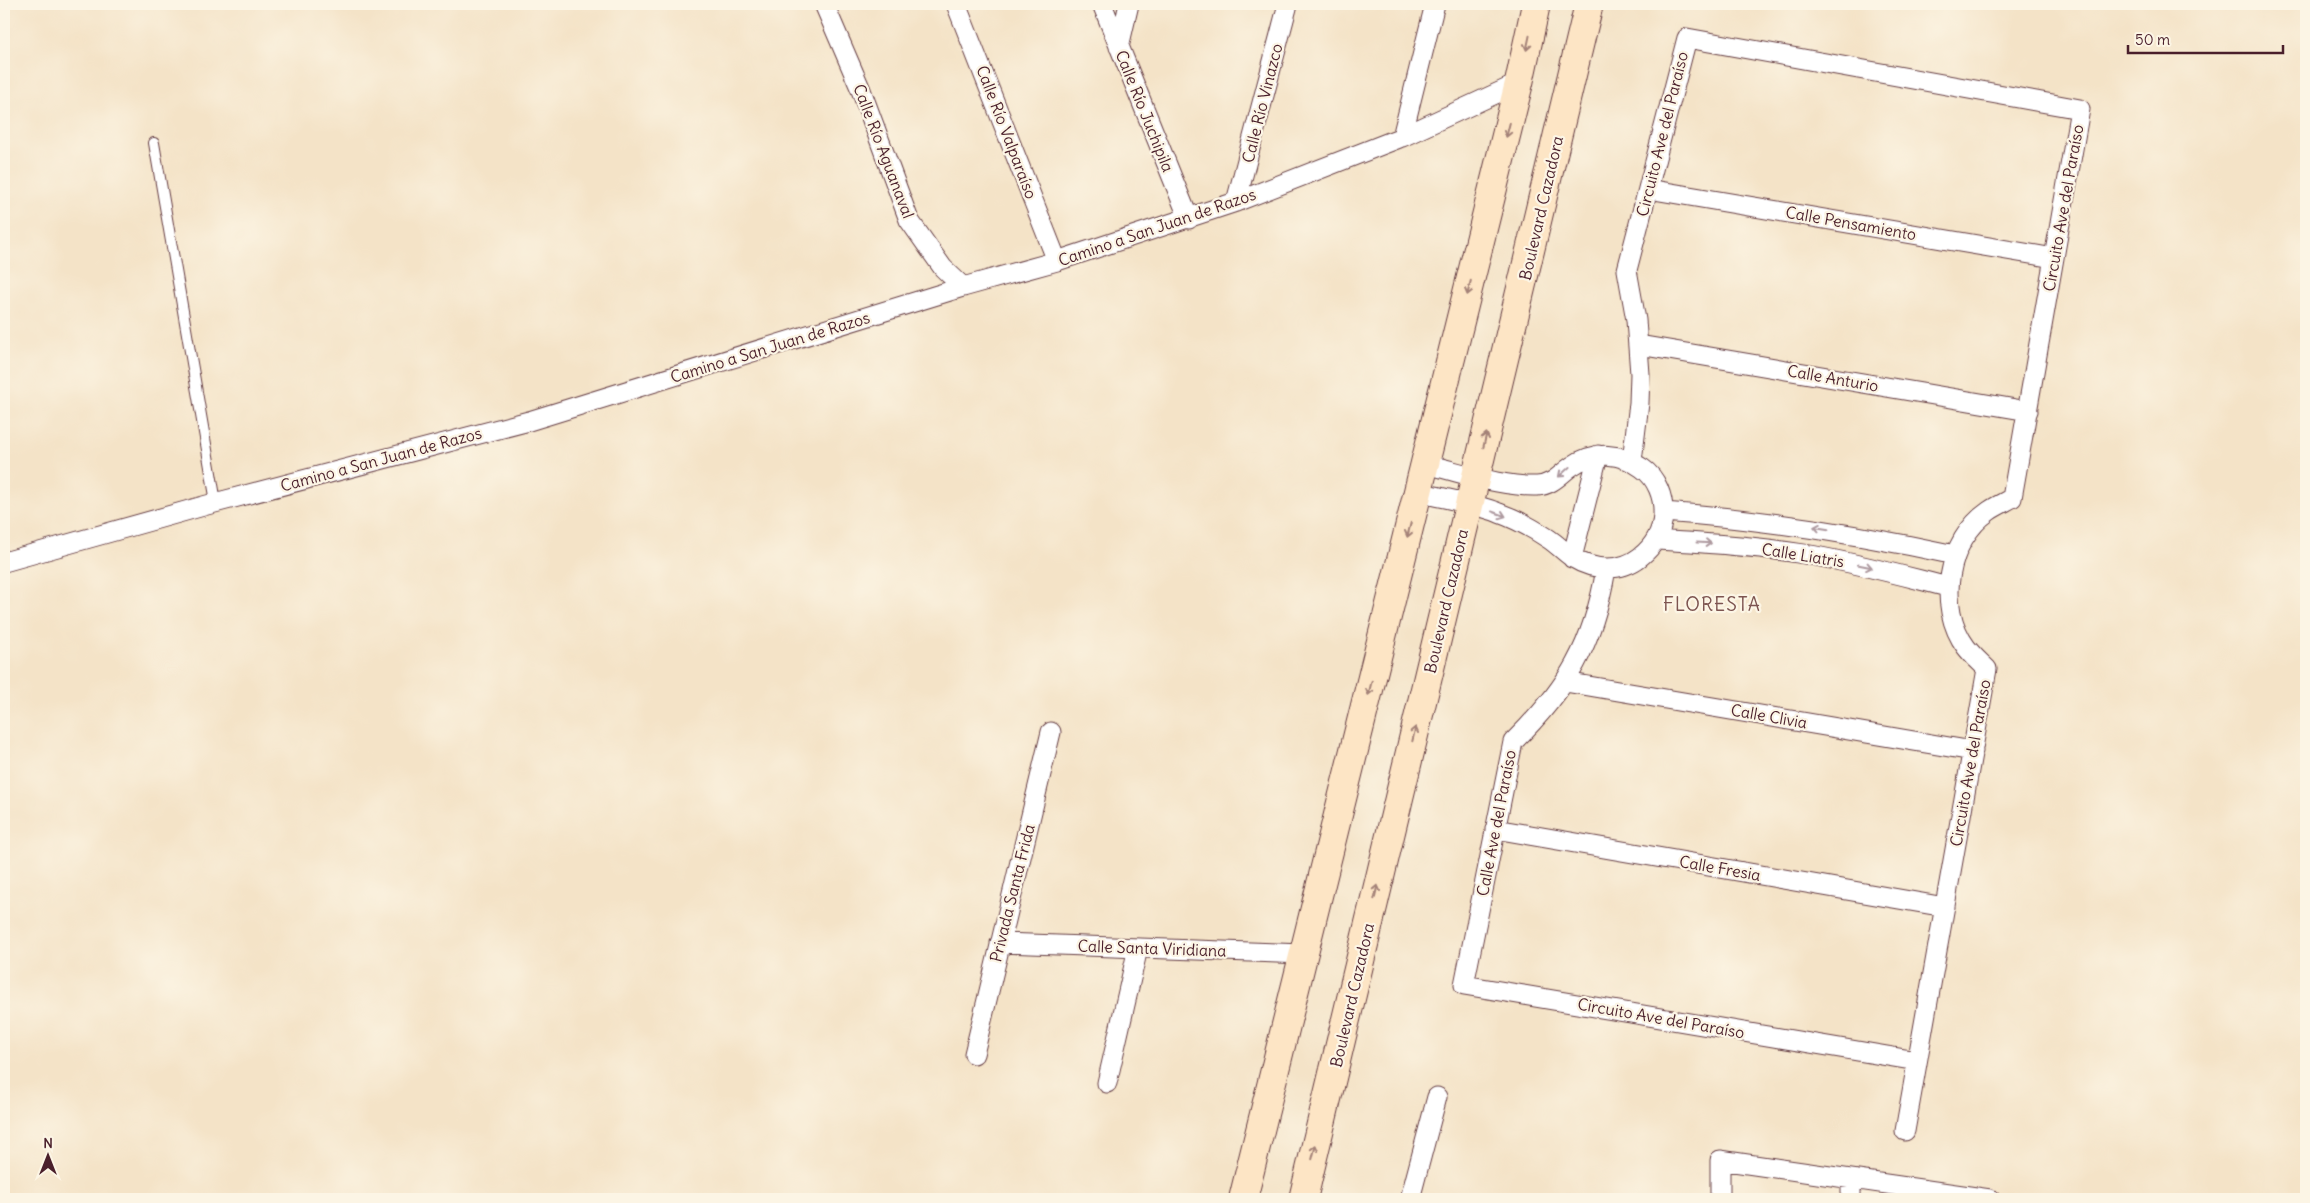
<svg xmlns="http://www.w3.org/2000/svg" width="2310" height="1203" viewBox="0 0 2310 1203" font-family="Delius,sans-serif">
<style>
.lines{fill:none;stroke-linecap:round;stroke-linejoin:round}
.lane-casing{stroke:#643c42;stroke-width:12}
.street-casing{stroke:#643c42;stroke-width:21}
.secondary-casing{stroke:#643c42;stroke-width:30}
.lane{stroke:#fff;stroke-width:10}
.street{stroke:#fff;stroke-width:19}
.secondary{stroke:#fde5c5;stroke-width:28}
.oneway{stroke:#a48278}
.oneway2{stroke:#ae9aa0}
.labels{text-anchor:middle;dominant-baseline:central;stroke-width:4.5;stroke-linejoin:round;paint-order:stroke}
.street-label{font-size:16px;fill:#4a1f2b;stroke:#fcf5e5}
.quarter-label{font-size:19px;letter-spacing:1px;fill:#7d5450;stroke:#fcf5e5}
</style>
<rect width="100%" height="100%" fill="#fcf5e5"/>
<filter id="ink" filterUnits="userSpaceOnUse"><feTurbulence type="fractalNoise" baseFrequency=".02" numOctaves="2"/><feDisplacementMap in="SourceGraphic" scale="10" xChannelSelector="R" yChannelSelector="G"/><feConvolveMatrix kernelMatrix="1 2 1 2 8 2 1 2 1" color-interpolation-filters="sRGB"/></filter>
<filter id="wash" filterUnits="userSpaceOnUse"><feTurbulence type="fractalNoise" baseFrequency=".0096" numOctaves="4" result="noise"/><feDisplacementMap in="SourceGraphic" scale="20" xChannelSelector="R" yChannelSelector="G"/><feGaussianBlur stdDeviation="1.12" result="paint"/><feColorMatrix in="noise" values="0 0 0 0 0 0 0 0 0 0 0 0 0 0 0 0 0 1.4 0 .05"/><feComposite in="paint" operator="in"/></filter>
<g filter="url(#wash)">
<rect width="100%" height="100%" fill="#f4e3c7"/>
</g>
<g filter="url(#ink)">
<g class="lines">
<defs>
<path id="lane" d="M154,143L216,502"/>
<path id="street" d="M824,4L861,90L909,220L943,268L963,287
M956,4L1057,261
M1102,4L1189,219
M1119,47L1129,4
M1402,137L1435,4
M1648,189L2054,258
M1236,202L1288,4
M1639,345L2028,411
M1632,461L1639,403L1640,374L1636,320L1627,270L1687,38L2080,109L2012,498C2005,502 1996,506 1989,511C1947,540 1936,606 1966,647C1972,655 1980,662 1987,669L1905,1131
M1418,492C1445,499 1474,503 1499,513C1516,519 1534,529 1549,539C1558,545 1565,553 1573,558C1594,571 1621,572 1640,557C1654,546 1662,532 1663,515C1664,498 1657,478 1642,468C1621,453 1595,450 1572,466C1560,474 1553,485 1537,486C1500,487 1461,472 1425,464
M1663,512C1762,519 1858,534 1955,555
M1656,540C1705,543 1755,546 1804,554C1853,562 1900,575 1948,587
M1572,558L1598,455
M4,562L207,505L529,421L963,287L1057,261L1236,202L1402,137L1519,83
M1606,569C1593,645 1568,688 1513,742L1464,985L1917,1061
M1565,682L1973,751
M1495,829L1945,907
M1000,943L1304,954
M974,1054L1051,732
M1107,1083L1138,948
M1851,1179V1199
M1410,1199L1437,1097
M1720,1199V1160L1990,1199"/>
<path id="secondary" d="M1243,1199L1519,83L1536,4
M1303,1199L1589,4"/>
</defs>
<!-- lane casing -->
<use href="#lane" class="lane-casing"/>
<!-- street casing -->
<use href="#street" class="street-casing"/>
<!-- secondary casing -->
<use href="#secondary" class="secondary-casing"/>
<!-- lane -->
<use href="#lane" class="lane"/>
<!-- street -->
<use href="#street" class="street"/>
<!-- secondary -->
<use href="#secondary" class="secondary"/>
</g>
<!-- one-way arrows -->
<defs><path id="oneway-shaft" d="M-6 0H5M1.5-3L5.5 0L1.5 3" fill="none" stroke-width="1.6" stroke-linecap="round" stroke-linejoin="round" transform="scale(1.25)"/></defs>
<g class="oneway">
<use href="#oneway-shaft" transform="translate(1528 43) rotate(102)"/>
<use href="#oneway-shaft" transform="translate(1508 130) rotate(104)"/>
<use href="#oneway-shaft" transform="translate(1469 288) rotate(104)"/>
<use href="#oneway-shaft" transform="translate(1485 440) rotate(-77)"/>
<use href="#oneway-shaft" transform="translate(1409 530) rotate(104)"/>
<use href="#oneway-shaft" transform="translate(1370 688) rotate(104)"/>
<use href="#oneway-shaft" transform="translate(1414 734) rotate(-77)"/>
<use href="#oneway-shaft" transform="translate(1376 892) rotate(-77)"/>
<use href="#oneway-shaft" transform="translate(1314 1152) rotate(-76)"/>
</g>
<g class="oneway2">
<use href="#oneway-shaft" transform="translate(1564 472) rotate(138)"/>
<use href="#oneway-shaft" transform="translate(1499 514) rotate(20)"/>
<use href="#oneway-shaft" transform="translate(1821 528) rotate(-170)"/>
<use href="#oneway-shaft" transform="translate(1704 543) rotate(3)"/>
<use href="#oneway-shaft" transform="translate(1865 566) rotate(11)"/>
</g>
</g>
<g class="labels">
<!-- street labels -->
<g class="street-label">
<text transform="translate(1262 103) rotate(-76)">Calle Río Vinazco</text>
<text transform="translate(1145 111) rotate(68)">Calle Río Juchipila</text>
<text transform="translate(1007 132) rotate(69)">Calle Río Valparaíso</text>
<text transform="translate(1662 134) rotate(-76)">Circuito Ave del Paraíso</text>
<text transform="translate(884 151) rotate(69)">Calle Río Aguanaval</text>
<text transform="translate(1541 208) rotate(-77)">Boulevard Cazadora</text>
<text transform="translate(2063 208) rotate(-80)">Circuito Ave del Paraíso</text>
<text transform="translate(1851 223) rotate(10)">Calle Pensamiento</text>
<text transform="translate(1157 227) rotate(-19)">Camino a San Juan de Razos</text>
<text transform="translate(770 347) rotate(-17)">Camino a San Juan de Razos</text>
<text transform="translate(1833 378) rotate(10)">Calle Anturio</text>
<text transform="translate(381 459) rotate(-15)">Camino a San Juan de Razos</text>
<text transform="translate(1803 555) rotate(9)">Calle Liatris</text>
<text transform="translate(1446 601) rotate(-77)">Boulevard Cazadora</text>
<text transform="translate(1769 716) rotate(10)">Calle Clivia</text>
<text transform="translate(1970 763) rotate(-80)">Circuito Ave del Paraíso</text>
<text transform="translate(1496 823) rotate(-79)">Calle Ave del Paraíso</text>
<text transform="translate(1720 868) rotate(10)">Calle Fresia</text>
<text transform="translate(1012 893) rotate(-76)">Privada Santa Frida</text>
<text transform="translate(1152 948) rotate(2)">Calle Santa Viridiana</text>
<text transform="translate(1352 995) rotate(-77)">Boulevard Cazadora</text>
<text transform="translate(1661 1018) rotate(10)">Circuito Ave del Paraíso</text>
</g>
<!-- quarter labels -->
<g class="quarter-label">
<text x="1712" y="604">FLORESTA</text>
</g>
</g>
<!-- margin -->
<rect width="2310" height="1203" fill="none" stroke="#fcf5e5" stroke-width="20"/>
<!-- north arrow -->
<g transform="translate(48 1156)" stroke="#fcf5e5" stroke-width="4" paint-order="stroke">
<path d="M0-4L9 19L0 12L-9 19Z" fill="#4a1f2b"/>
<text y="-8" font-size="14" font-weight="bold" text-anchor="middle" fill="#4a1f2b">N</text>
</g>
<!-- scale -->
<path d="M2128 45v8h155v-8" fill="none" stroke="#4a1f2b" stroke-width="2.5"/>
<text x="2135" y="45" font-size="15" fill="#4a1f2b" stroke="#fcf5e5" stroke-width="4" paint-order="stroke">50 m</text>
</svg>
